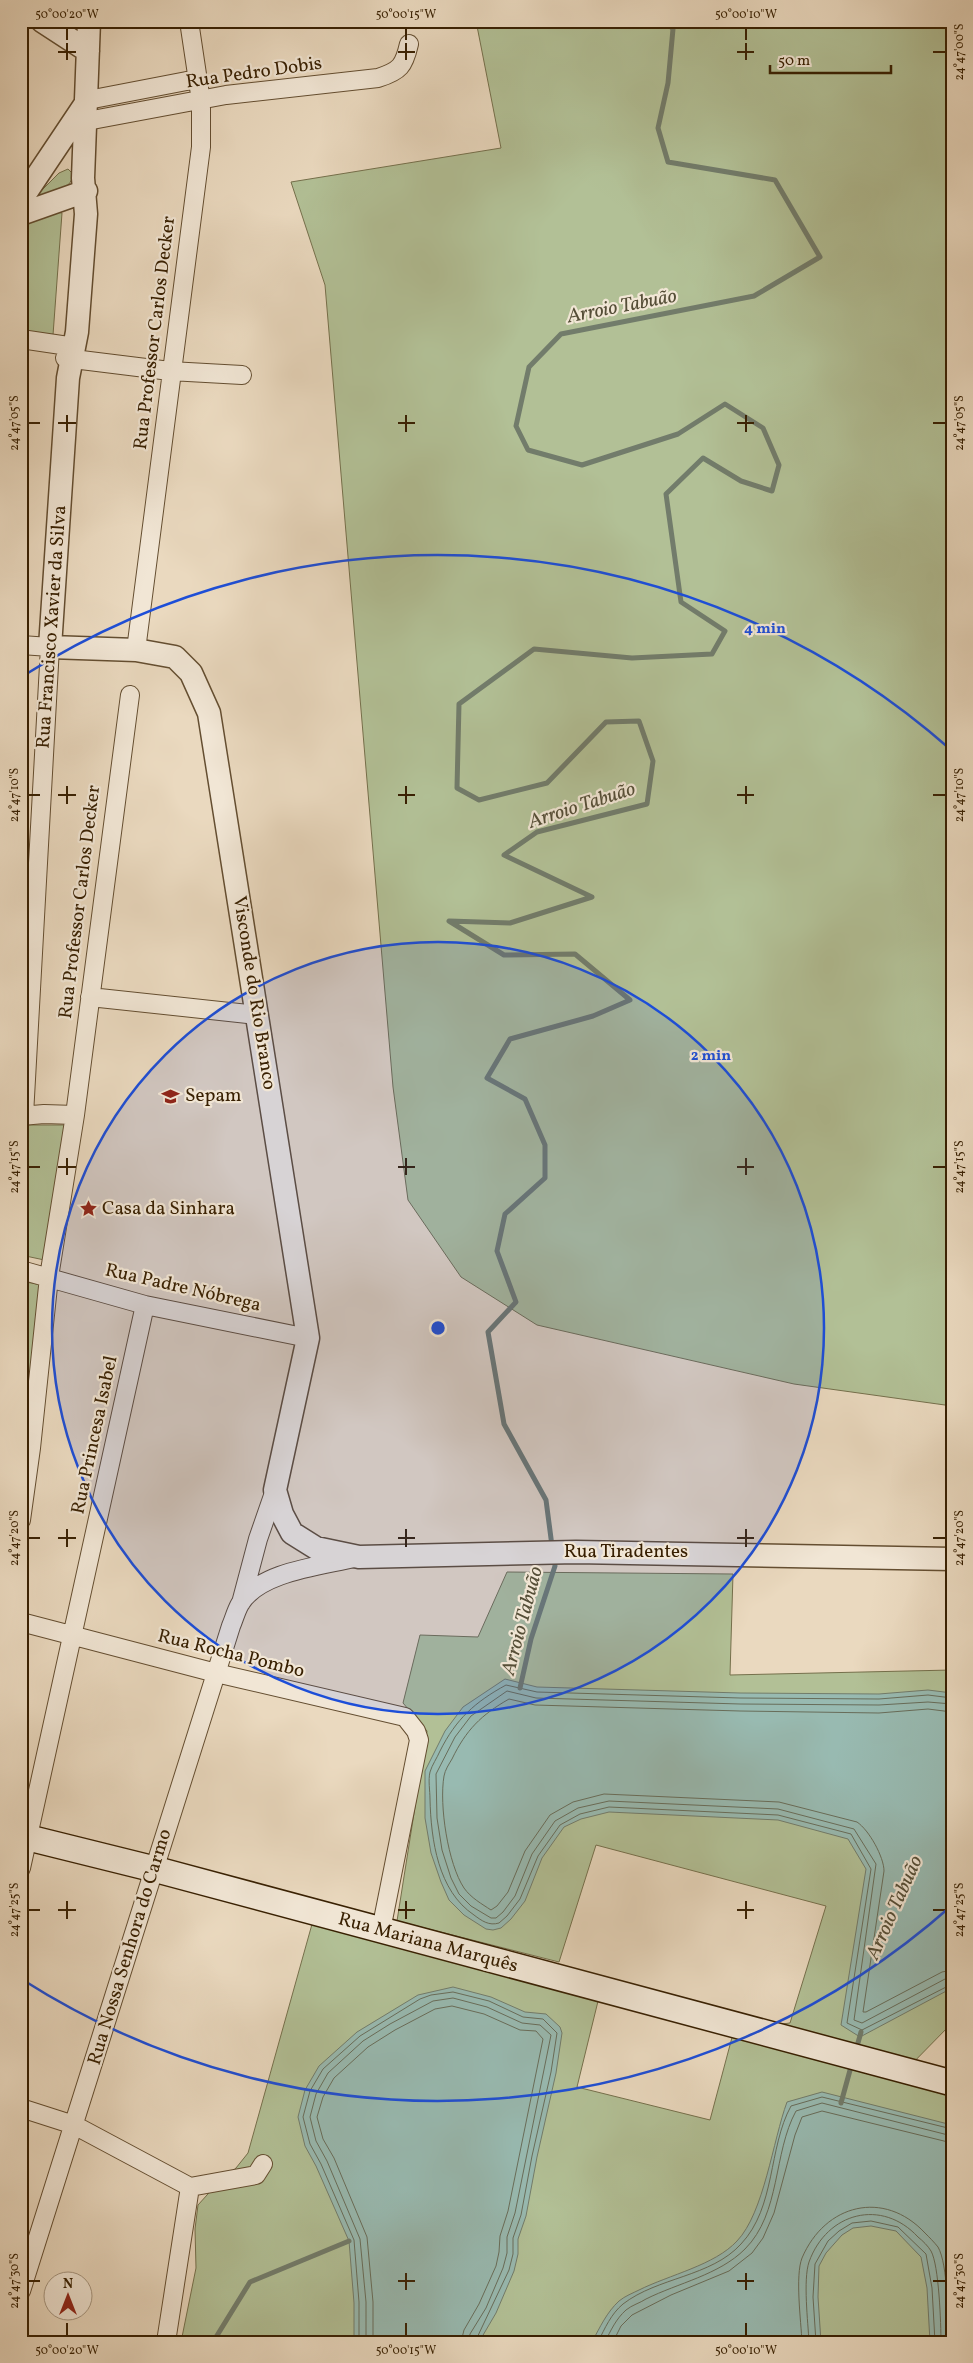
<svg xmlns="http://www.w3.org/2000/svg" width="973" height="2363" viewBox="0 0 973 2363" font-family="Vollkorn,serif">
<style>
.green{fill:#b2c096;stroke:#75704c}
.water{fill:#98bab1;stroke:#727c6b}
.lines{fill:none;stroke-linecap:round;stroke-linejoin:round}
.shore{stroke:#686d5a;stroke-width:1}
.stream{stroke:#727c6b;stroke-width:5}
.minor-casing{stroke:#644e31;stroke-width:20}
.tertiary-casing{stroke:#644e31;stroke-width:25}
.secondary-casing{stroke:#382002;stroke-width:28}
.minor{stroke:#f1e6d5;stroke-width:18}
.tertiary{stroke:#f1e6d5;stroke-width:22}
.secondary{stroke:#f1e6d5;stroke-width:25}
.ticks{fill:none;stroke:#382002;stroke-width:2}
.ring{fill:none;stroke:#1d4ed8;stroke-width:2.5}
.labels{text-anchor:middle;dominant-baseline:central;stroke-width:4.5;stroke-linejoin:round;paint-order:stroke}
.street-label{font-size:19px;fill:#382002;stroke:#f1e6d5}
.poi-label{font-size:19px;fill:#382002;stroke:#f1e6d5;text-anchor:start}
.water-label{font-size:20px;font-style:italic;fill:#554e37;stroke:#f1e6d5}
.centre{fill:#1d4ed8;stroke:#f1e6d5;stroke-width:2.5}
.ring-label{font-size:15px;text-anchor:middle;font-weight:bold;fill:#1d4ed8;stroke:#f1e6d5;stroke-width:4.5;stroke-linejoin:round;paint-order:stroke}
.neatline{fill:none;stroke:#382002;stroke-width:2}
.ticks-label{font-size:12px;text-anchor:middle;fill:#382002}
</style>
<rect width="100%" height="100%" fill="#ead9bf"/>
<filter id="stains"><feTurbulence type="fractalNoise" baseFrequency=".004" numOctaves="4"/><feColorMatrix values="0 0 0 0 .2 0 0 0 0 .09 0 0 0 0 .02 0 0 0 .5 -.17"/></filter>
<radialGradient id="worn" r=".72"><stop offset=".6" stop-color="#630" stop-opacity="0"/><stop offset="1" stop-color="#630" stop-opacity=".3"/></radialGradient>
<!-- green -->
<path class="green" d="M476,21H952V1406L794,1384L537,1325L461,1277L408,1200L393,1087L325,285L291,182L501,148Z
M68,169L73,174C71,192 49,194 35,197L59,173Z
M41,209L62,213L53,335L21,332V217Z
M21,1125H65L49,1261L21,1255Z
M21,1281L46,1286L27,1443L21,1442Z
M507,1572L733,1574L730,1675L952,1670V2023L901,2075L952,2089V2342H181L196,2268L195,2229L198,2205L216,2185L236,2168L248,2153L314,1917L600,1993L577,2087L710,2120L734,2030L790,2023L826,1906L596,1845L559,1962L397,1921L427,1731L403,1703L420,1635L478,1637Z"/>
<!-- water -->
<path class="water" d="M505,1679L537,1687L740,1693L879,1694L928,1690L952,1693V1988L860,2037L841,2025L866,1869L848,1839L778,1820L609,1812L581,1819L564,1827L542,1858L525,1901L511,1919L501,1928L493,1930L486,1929L464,1915L449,1900L441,1882L431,1853L425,1818V1771L445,1731L463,1707Z
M453,1987L491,1997L525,2012L546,2014L560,2027L562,2033L556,2073L537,2157L526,2216L518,2239V2254L514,2271L496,2313L479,2342H354V2303L349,2241L316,2166L305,2146L298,2117L305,2090L319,2066L357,2032L418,1995Z
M822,2092L952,2125V2342H930L927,2288L921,2257L896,2231L871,2226L853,2228L842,2235L826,2253L819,2266L818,2297L821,2342H592C600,2327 607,2312 619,2301C625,2296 633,2293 639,2290C669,2275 715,2265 737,2241C764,2213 773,2140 787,2102Z"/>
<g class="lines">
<!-- shore -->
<path class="shore" d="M952,1698L928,1695L879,1699L740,1698L537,1692L506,1685C475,1702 456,1719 440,1751C437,1758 432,1765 430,1772C428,1780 430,1791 430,1799C431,1840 438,1891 474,1915C482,1921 489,1926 499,1923L507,1916L520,1899L538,1856L560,1825L580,1814L609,1807L778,1815L851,1834L871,1869L847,2023L862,2030L952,1984
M952,1704L928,1702L879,1705L740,1704L536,1698L507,1691L471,1716L455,1737L436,1774L437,1818L442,1850L451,1878L459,1894L471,1906L491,1918H496L503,1912L515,1896L532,1854L555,1821L578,1808L609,1801L778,1809L854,1829L876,1864L854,2020L862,2023L945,1979L952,1978
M952,1712L928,1709L879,1713L740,1711L535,1705L509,1699C481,1715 466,1730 452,1759C449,1764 445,1770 444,1776C439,1805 448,1864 464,1888C471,1898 482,1904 491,1910L497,1906L508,1892L525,1851L550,1815L573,1802L604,1794L779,1802L857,1822C869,1830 884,1857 884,1871L863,2012H866L942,1972L952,1970
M359,2342V2302L354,2240L321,2164L310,2144L303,2117L310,2091L323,2069L360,2036L420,1999L431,1995L453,1992L489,2001L523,2017L543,2019L557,2033L551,2072L532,2156L521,2215L513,2238V2254L509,2270L475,2342
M366,2342V2302L360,2239L327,2161L316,2141L310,2117L316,2094L328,2073L363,2041L390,2024L433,2001L453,1998L487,2007L522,2023L540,2025L551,2035L515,2213L507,2237V2253L503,2268L486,2308L470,2334L469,2342
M373,2342V2302L367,2237L334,2158L323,2139L317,2117L323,2097L334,2078L368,2047L395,2030L435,2009L452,2006L484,2014L520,2030L536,2031L543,2039L508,2211L500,2236L499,2252L496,2266L479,2304L464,2330L461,2342
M598,2342C605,2328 611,2314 623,2304C658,2277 711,2277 741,2244C776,2207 768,2148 791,2106L822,2097L952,2129
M605,2342C611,2330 616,2319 626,2310C632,2305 640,2303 646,2299C678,2283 719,2275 745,2249C781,2213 773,2153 796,2111L822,2103L952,2136
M613,2342L621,2326L632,2315L671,2295L729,2271L752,2253L763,2238L774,2213L795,2135L802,2117L822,2111L952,2143
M802,2342C801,2321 795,2276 802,2258C825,2204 884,2189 925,2233C929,2237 934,2242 938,2247C948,2264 948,2320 949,2342
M809,2342C808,2322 803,2280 809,2262C827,2212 882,2198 918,2237C923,2241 928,2246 931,2251C939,2265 941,2324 941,2342
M816,2342L813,2297L815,2264L828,2241L839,2231L852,2223L871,2221L898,2227L926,2254L932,2288L935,2342"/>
<!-- stream -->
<path class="stream" d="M552,1546L546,1500L504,1424L488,1332L516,1302L497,1251L505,1214L545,1178V1145L525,1099L487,1078L510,1039L593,1016L630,1000L575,954L504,955L449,921L510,923L592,897L504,855L537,832L647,804L653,761L639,721L606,722L547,783L479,800L457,788L459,704L534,649L632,658L712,654L725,631L681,602L666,494L703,458L741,481L772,491L779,465L763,428L725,404L678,434L582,465L528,450L516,426L529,367L561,334L754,296L820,257L775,180L668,162L658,128L668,83L673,29L666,21
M520,1688L531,1639L555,1566L554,1557
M856,2050L861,2032
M841,2103L852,2063
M213,2342L250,2282L349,2241"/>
<defs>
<path id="minor" d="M88,100L197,79
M87,121L226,95L378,78C400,71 404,66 409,44
M21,339L75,347
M65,358L170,371L242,375
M21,645L50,647L24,1115
M136,650L201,147V101L189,21
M90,997L257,1015
M21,1116L44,1114L75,1115
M21,1270L145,1305L308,1338
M21,1520L31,1448L49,1277L75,1115L130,695
M241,1603L258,1539L275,1490
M21,1622L216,1673L405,1717L416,1731L419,1740L381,1930
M21,1868L145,1305
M21,2108L74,2125L190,2187L256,2175L263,2164
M21,2291L231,1626C234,1619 236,1611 240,1604C259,1572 320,1566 354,1558
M166,2342L190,2187"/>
<path id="tertiary" d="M42,21L88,51
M89,21L83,178L86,214L77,332L68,378L50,647L136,650L175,657L191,673L209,713L308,1338L275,1490L282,1514L292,1533L316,1548L359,1557L576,1552L952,1559
M21,200L86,103
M21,214L86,191"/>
<path id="secondary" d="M21,1836L154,1869L952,2083"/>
</defs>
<!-- minor casing -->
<use href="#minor" class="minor-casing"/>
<!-- tertiary casing -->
<use href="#tertiary" class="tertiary-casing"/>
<!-- secondary casing -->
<use href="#secondary" class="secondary-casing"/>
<!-- minor -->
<use href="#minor" class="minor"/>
<!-- tertiary -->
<use href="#tertiary" class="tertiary"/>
<!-- secondary -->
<use href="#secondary" class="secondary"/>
</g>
<!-- ticks -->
<path class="ticks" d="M67,28V40M406,28V40M746,28V40M67,43V60M406,43V60M746,43V60M58,52H76M398,52H415M737,52H754M933,52H946M67,415V432M406,415V432M746,415V432M28,423H40M58,423H76M398,423H415M737,423H754M933,423H946M67,786V804M406,786V804M746,786V804M28,795H40M58,795H76M398,795H415M737,795H754M933,795H946M67,1158V1175M406,1158V1175M746,1158V1175M28,1167H40M58,1167H76M398,1167H415M737,1167H754M933,1167H946M67,1529V1547M406,1529V1547M746,1529V1547M28,1538H40M58,1538H76M398,1538H415M737,1538H754M933,1538H946M67,1901V1919M406,1901V1919M746,1901V1919M28,1910H40M58,1910H76M398,1910H415M737,1910H754M933,1910H946M406,2273V2290M746,2273V2290M28,2281H40M398,2281H415M737,2281H754M933,2281H946M67,2323V2336M406,2323V2336M746,2323V2336"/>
<!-- distance rings -->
<circle cx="438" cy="1328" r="386" fill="#1d4ed8" fill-opacity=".12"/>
<g class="ring">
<circle cx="438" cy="1328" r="386"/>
<path d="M950 1907A773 773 0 0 1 23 1980M23 676A773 773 0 0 1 950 749"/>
</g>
<!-- icons -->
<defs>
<symbol id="school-bare" viewBox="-9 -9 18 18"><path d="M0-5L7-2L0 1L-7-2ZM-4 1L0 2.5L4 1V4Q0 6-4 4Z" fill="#8f2418" stroke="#f1e6d5" stroke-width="2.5" paint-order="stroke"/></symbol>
<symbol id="sight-bare" viewBox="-9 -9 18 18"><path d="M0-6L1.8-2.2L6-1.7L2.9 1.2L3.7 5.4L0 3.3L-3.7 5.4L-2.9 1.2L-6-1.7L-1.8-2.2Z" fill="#8f2418" stroke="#f1e6d5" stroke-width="2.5" paint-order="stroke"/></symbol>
</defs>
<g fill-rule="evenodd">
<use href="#school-bare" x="158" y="1084" width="25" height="25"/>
<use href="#sight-bare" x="76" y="1196" width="25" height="25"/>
</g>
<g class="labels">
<!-- street labels -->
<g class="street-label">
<text transform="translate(254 73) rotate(-8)">Rua Pedro Dobis</text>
<text transform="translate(155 333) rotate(-83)">Rua Professor Carlos Decker</text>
<text transform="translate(52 627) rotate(-86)">Rua Francisco Xavier da Silva</text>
<text transform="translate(80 902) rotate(-83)">Rua Professor Carlos Decker</text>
<text transform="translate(254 993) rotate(81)">Visconde do Rio Branco</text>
<text transform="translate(183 1288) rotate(13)">Rua Padre Nóbrega</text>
<text transform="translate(95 1435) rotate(-78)">Rua Princesa Isabel</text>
<text x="626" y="1552">Rua Tiradentes</text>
<text transform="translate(231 1654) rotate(14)">Rua Rocha Pombo</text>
<text transform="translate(428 1943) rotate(15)">Rua Mariana Marquês</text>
<text transform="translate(130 1947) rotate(-73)">Rua Nossa Senhora do Carmo</text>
</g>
<!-- poi labels -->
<g class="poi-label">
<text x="185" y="1096">Sepam</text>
<text x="102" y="1209">Casa da Sinhara</text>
</g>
<!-- water labels -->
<g class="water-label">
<text transform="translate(622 307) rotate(-11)">Arroio Tabuão</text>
<text transform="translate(582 806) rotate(-18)">Arroio Tabuão</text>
<text transform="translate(523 1621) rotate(-75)">Arroio Tabuão</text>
<text transform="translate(895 1908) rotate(-66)">Arroio Tabuão</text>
</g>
</g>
<circle cx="438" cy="1328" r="8" class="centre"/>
<g class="ring-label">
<text x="765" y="633">4 min</text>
<text x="711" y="1060">2 min</text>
</g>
<!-- margin -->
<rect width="973" height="2363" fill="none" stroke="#ead9bf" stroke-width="55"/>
<!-- north arrow -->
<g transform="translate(68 2296)"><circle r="24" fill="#f1e6d5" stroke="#a79781"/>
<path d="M0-4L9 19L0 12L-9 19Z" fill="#8f2418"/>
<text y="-8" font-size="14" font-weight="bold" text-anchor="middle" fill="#382002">N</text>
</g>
<!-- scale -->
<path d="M770 65v8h121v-8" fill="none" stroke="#382002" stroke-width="2.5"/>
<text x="778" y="65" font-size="15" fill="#382002" stroke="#f1e6d5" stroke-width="4" paint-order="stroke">50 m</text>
<rect x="28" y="28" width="918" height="2308" class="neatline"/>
<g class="ticks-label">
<text x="67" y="18">50°00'20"W</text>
<text x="406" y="18">50°00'15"W</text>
<text x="746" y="18">50°00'10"W</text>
<text transform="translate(959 52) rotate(-90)" y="4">24°47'00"S</text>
<text transform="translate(14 423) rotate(-90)" y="4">24°47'05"S</text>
<text transform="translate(959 423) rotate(-90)" y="4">24°47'05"S</text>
<text transform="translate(14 795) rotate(-90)" y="4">24°47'10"S</text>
<text transform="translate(959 795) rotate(-90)" y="4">24°47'10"S</text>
<text transform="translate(14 1167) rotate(-90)" y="4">24°47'15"S</text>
<text transform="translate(959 1167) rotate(-90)" y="4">24°47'15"S</text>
<text transform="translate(14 1538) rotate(-90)" y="4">24°47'20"S</text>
<text transform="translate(959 1538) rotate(-90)" y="4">24°47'20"S</text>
<text transform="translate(14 1910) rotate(-90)" y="4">24°47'25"S</text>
<text transform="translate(959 1910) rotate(-90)" y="4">24°47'25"S</text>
<text transform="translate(14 2281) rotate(-90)" y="4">24°47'30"S</text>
<text transform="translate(959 2281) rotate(-90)" y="4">24°47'30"S</text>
<text x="67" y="2354">50°00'20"W</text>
<text x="406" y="2354">50°00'15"W</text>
<text x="746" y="2354">50°00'10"W</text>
</g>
<rect width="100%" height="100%" filter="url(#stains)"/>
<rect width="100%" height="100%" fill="url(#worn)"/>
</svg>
